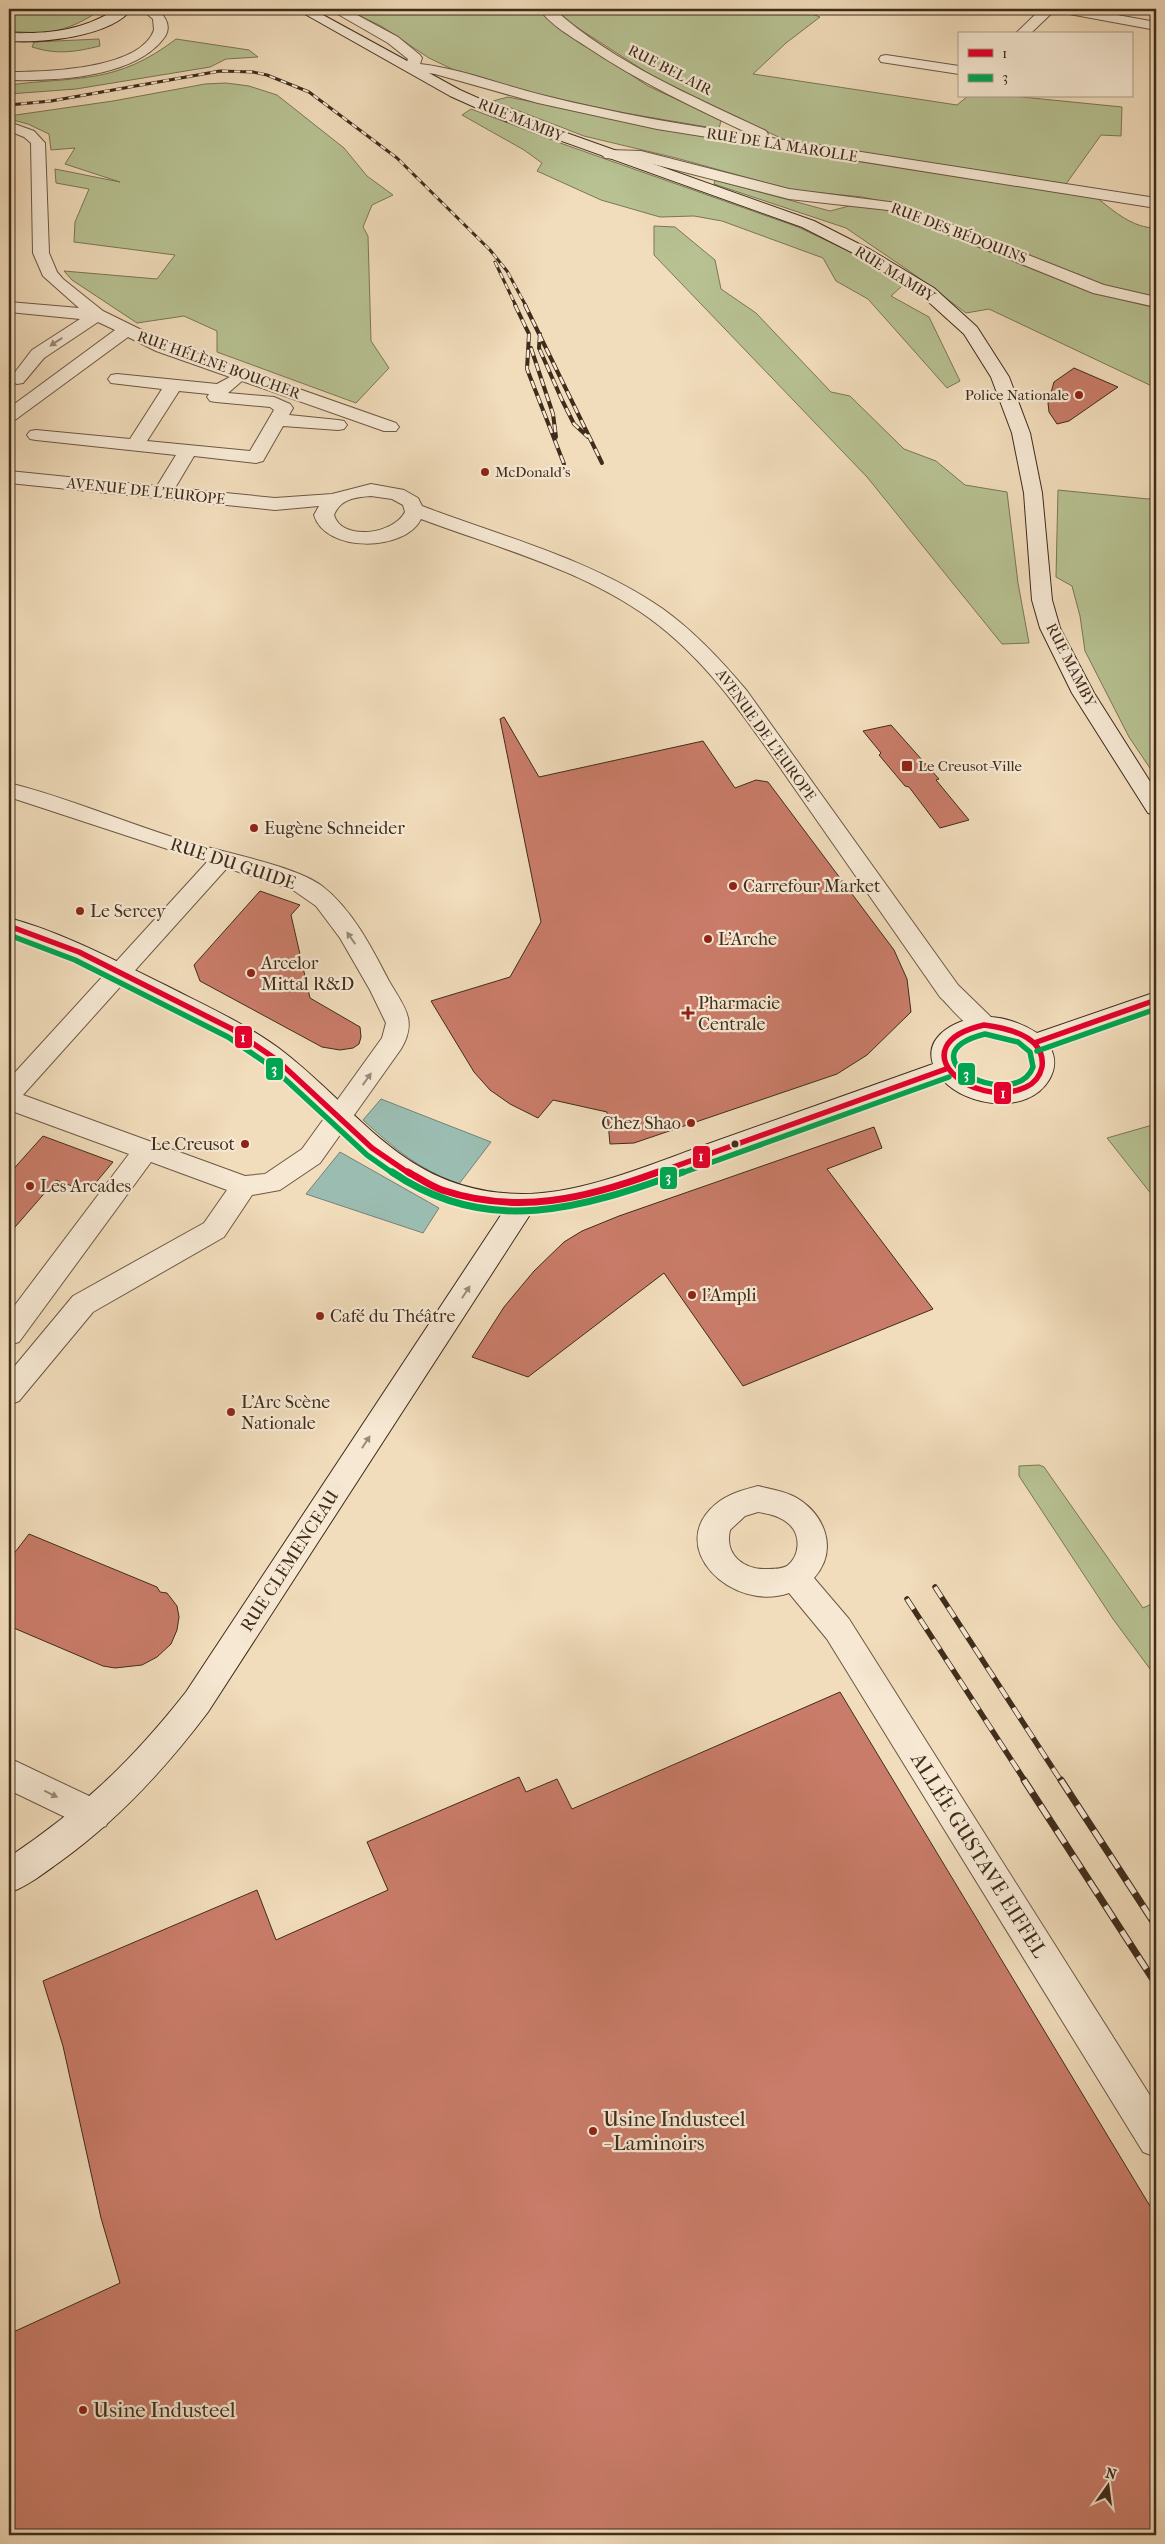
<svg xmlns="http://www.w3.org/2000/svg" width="1165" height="2544" viewBox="0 0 1165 2544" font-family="'IM FELL French Canon',serif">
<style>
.green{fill:#b7c192;stroke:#7b7656}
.water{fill:#9bbcb1;stroke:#768275}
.building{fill:#c97c69;stroke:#3f2c1b}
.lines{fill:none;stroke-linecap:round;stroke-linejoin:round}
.street-casing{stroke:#6c5843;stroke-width:2}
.secondary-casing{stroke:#3f2c1b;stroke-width:2}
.street{fill:#f6e8d3;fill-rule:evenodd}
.secondary{fill:#f6e8d3;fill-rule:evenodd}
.rail-far3-casing{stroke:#3f2c1b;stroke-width:3}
.rail-far2-casing{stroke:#3f2c1b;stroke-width:4}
.rail-far1-casing{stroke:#3f2c1b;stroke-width:5.5}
.rail-casing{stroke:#3f2c1b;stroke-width:7}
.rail-far3{stroke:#f6e8d3;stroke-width:2;stroke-dasharray:6;stroke-linecap:butt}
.rail-far2{stroke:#f6e8d3;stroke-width:2.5;stroke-dasharray:8;stroke-linecap:butt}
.rail-far1{stroke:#f6e8d3;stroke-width:4;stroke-dasharray:12;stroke-linecap:butt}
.rail{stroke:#f6e8d3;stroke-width:5;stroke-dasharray:15;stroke-linecap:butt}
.bus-1-far1-casing{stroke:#f6e8d3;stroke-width:9}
.bus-1-casing{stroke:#f6e8d3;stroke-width:11}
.bus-2-far1-casing{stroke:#f6e8d3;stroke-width:9}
.bus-2-casing{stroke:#f6e8d3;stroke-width:11}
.bus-1-far1{stroke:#e4002b;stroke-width:5.5}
.bus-1{stroke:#e4002b;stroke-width:7}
.bus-2-far1{stroke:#00a651;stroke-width:5.5}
.bus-2{stroke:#00a651;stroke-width:7}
.oneway{fill:#9a8a77}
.poi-dot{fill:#8f2418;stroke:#f6e8d3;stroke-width:2}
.bus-dot{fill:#3f2c1b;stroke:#f6e8d3;stroke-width:2}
.labels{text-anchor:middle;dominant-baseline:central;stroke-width:4.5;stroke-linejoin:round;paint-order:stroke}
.far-street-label{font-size:15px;fill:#3f2c1b;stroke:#f6e8d3}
.far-poi-label{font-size:15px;fill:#3f2c1b;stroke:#f6e8d3;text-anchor:start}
.poi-label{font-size:18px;fill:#3f2c1b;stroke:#f6e8d3;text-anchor:start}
.street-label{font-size:18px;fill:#3f2c1b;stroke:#f6e8d3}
.near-street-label{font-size:21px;fill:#3f2c1b;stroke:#f6e8d3}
.near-poi-label{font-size:21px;fill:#3f2c1b;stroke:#f6e8d3;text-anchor:start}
.line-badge{stroke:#f6e8d3;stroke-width:2}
.badge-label{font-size:14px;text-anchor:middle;font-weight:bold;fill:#fff}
</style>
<rect width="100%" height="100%" fill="#f1dcbb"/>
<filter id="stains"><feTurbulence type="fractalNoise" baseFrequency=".004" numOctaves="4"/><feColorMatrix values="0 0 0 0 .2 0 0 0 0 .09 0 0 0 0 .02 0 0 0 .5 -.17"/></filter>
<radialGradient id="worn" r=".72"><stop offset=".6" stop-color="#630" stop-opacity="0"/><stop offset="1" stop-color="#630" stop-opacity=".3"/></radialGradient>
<!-- green -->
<path class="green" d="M9,9H102C68,32 49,35 9,31Z
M345,9H540L567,33L648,86L721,120L719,129L624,113L525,92L454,70L429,58L381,26Z
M558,9H799L820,17L786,43L753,74L957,105L968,96H1012L1122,107L1121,136L1101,135L1066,184L787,141L657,79L567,21Z
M99,39L100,46C75,52 57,55 32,47L34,42Z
M176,39L249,50L258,57L226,59L210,67L76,89L9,94V85C78,76 116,85 176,39Z
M226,83L249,86L277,95L344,148L367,176L393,195L372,205L363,227L368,236L371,341L389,368L356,403L217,352V331L184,316L137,323L72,280L64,271L157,279L175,255L74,242L75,222L89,189L56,183L55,169L120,182L65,164L75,148L51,150L49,134L28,124L9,119V116L113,101L205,84Z
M508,97L729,141L1097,198C1115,212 1133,228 1156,228V297L1102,285L905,206L862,197L792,190L676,158L584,136L493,101Z
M471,109L563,144L798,227L857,255L902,286L891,296L929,317L960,381L947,388L868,299L836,281L823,258L722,221L694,216L660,217L601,200L537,171L542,163L524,150L462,115Z
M715,180L830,211L853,205L884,209L1099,294L1156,308V388L989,309L966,313L915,275L846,228L714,184Z
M654,226L675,227L715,260L721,289L756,313L831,392L850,396L904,449L936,461L965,485L1007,492L1018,583L1029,643L1002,644L867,477L654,255Z
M1058,490L1148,499L1156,496V618L1154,620V665L1156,669V777L1129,737L1085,651L1080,616L1072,586L1056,577Z
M1156,1124V1200L1107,1138Z
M1039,1465L1044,1467L1143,1608L1156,1602V1677L1113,1619L1019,1476V1466Z"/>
<!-- water -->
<path class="water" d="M381,1099L491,1142L459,1184C417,1168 396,1150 363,1120Z
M340,1152L439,1208L423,1233L306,1194Z"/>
<!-- building -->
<path class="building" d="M1074,368L1118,387L1069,421L1057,424L1049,412L1048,403L1054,382Z
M504,717L539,777L703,741L735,788L756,780L768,782L894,950L907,979L911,1012L867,1055L837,1074L634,1143L610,1144L607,1112L553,1100L538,1118L510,1104L490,1090L474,1072L431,1001L510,977L541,922L500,719Z
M891,725L939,779L936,780L969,820L940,828L909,787L905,786L879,755L881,753L863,731Z
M260,891L300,905L291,915L310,998L360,1027L361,1037L359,1044L353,1048L340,1050L322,1047L200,981L194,965Z
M874,1127L882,1148L827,1169L933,1309L743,1386L664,1273L528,1377L472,1357L504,1307L534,1271L564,1242L582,1231L619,1216Z
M43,1136L113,1162L88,1192L56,1180L9,1234V1174Z
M29,1534L157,1587L160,1592L167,1593L177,1606L179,1617L177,1630L171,1644L157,1657L142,1665L115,1668L103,1666L9,1626V1560Z
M840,1692L1156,2216V2535H9V2334L120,2283L101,2218L63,2046L43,1981L257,1890L276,1940L388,1890L367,1842L519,1777L526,1792L557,1779L572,1809Z"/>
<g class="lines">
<defs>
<path id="street" d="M141,9H157C166,17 172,27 164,38C134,78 55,81 9,80V72C44,72 140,70 154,30L153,19Z
M329,9H346L398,37L420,55L422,58L420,64C463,69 504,86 546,96C614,113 683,125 752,135C695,108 639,82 587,47C570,36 551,25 539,9H554C615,64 693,96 766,131L768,134L765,137L1156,198V208L657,129L538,103L435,74L407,70L405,67L408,59L388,43Z
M1041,9H1056L1030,34H1015Z
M1057,9H1084L1156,22V30L1064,13Z
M886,55L959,66V74L881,62L879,59L881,56Z
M9,122L34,131L45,143L49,253L57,272L63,279L103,311L168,343L396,423L399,427L396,431H384L242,381L228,393L274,397L290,404L293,408L289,415L338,420L344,421L347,425L344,429L338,430L283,426L263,461L256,463L194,456L175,488L275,498L332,494L371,484L404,490L418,498L422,506C503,537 591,559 663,609C695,632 722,661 747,691L958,985L993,1019L996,1025L993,1031C971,1037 955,1011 940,997C894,931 848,865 802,799C756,734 714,665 649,618C581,569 498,548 421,519C405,552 325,553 314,515L319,506L275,510L9,483V471L157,486L176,455L36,440L30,439L27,435L30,431L36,430L130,439L162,389L111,383L108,379L111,375L117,374L217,384L230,377L156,351L128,337L15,420L9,421V408L115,330L98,322L44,358L23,383L17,384L9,380L32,350L80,319L9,312V302L79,308L43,276L33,253L31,143L24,137L9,131ZM179,391L209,394L207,397L210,401L216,402L270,407L274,410L250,451L147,441ZM371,496L392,499L403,505L405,512C394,534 342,542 334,515C340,499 356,497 371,496Z
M610,150L641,151L789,189L897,203L1104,285L1156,297V307L1093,293L888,210L789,199L641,161L605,158L602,155Z
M9,783C69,798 126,823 185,841C220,852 294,865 322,886C352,909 372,948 389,981C404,1007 418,1020 401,1049L320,1163L280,1190L252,1195L224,1237L93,1312L19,1401L9,1405V1373L73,1296L204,1223L227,1190L151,1162L19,1342L9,1345V1313L129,1154L9,1110V1079L207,862L9,797ZM227,868L293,890L316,906L340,938L370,990L386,1023L382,1038L302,1149L265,1174L245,1176L23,1095Z
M758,1486C770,1489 784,1491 795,1497C825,1514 839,1550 814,1578L849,1619L1156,2105V2157L1143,2152L827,1639L789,1593C732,1613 664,1547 716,1504C728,1494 743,1490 758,1486ZM758,1512C769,1514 781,1516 790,1525C801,1536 800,1556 787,1566C781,1569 774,1569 768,1569C745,1570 724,1556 730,1530L745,1516Z
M9,1758L106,1804L111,1815L106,1826L94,1831L9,1790Z"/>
<path id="secondary" d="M116,9H132C110,37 42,43 9,41V33C47,34 83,31 116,9Z
M296,9H312L460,90L516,115L814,221L871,250L934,288L977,327L1009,377L1030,433L1042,493L1052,600L1060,628L1094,693L1156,791V815L1148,813L1072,693L1040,628L1032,600L1024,493L1012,433L991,377L964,334L922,296L859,256L802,227L506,121L450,96Z
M9,918C64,933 114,960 165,985C206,1006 249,1025 285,1053C365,1116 407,1193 522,1194C582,1194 649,1165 705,1145C781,1118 857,1091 933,1064C923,1035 960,1017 985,1017C1002,1016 1023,1024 1037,1033L1156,992V1009L1050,1047C1056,1058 1056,1068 1049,1080C1028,1115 967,1107 943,1080L648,1186L571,1208L531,1213L208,1712C165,1769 119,1819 61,1861C44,1873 28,1886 9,1893V1857C83,1807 130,1763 186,1692L503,1212C370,1200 326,1101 224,1036C205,1023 181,1014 160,1003C130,988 100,970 69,957C49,949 29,942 9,935ZM984,1034L1004,1037L1027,1052C1031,1060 1031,1071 1024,1077C993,1106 915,1053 984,1034Z"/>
</defs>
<!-- street casing -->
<use href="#street" class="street-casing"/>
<!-- secondary casing -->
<use href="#secondary" class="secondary-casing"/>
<!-- street -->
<use href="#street" class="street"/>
<!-- secondary -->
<use href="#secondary" class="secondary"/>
<defs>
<path id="rail-far3" d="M9,105L51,101L220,71L253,72L267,75L309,92L397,158L490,250L507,271L526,306
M495,262L516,306"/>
<path id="rail-far2" d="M515,305L529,334L527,369L564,464
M525,305L602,463
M540,334L539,348L562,400L574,424L588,437
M531,348L553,414L556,437"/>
<path id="rail-far1" d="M935,1587L1061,1781
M907,1599L1025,1781"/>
<path id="rail" d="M1024,1780L1156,1984
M1061,1780L1156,1926"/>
</defs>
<!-- rail-far3 casing -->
<use href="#rail-far3" class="rail-far3-casing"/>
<!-- rail-far2 casing -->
<use href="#rail-far2" class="rail-far2-casing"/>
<!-- rail-far1 casing -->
<use href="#rail-far1" class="rail-far1-casing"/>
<!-- rail casing -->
<use href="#rail" class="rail-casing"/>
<!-- rail-far3 -->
<use href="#rail-far3" class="rail-far3"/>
<!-- rail-far2 -->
<use href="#rail-far2" class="rail-far2"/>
<!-- rail-far1 -->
<use href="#rail-far1" class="rail-far1"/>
<!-- rail -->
<use href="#rail" class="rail"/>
<defs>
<path id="bus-1-far1" d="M9,926L79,952L232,1029L277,1060L372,1148L410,1174
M984,1025C1007,1028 1046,1036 1042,1067C1040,1076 1035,1083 1026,1087C972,1112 897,1045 984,1025Z
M1034,1043L1156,1000
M654,1174L946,1069"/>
<path id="bus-1" d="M408,1172C419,1178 430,1186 442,1190C518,1215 585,1199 658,1172"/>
<path id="bus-2-far1" d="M9,935L75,960L228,1037L272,1067L367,1155L394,1174
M985,1034L1018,1042L1030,1052L1033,1067C1015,1114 899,1056 985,1034Z
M1037,1051L1156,1009
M679,1174L949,1077"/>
<path id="bus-2" d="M392,1172C488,1238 583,1208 683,1172"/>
</defs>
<!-- bus-1-far1 casing -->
<use href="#bus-1-far1" class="bus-1-far1-casing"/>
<!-- bus-1 casing -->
<use href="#bus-1" class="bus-1-casing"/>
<!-- bus-2-far1 casing -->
<use href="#bus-2-far1" class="bus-2-far1-casing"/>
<!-- bus-2 casing -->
<use href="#bus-2" class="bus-2-casing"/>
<!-- bus-1-far1 -->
<use href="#bus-1-far1" class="bus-1-far1"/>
<!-- bus-1 -->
<use href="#bus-1" class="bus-1"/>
<!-- bus-2-far1 -->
<use href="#bus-2-far1" class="bus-2-far1"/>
<!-- bus-2 -->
<use href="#bus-2" class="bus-2"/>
</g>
<!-- one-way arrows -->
<defs><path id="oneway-solid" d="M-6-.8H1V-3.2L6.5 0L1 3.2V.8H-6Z" transform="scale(1.25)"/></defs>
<g class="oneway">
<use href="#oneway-solid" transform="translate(56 342) rotate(147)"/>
<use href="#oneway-solid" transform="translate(351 938) rotate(-125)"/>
<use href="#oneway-solid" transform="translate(367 1079) rotate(-55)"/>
<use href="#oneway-solid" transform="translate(466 1292) rotate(-57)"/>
<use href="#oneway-solid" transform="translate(366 1442) rotate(-57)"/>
<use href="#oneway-solid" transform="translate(51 1794) rotate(26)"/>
</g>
<!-- markers -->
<g class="poi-dot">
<circle cx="1079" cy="395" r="5"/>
<circle cx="485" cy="472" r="5"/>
<rect x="901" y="760" width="12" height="12" rx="2.5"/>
<circle cx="254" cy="828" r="5"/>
<circle cx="733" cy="886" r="5"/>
<circle cx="80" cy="911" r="5"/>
<circle cx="708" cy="939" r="5"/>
<circle cx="251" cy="973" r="5"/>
<path d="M685.5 1005.5h5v5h5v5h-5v5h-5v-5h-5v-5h5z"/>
<circle cx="691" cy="1123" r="5"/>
<circle cx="245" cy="1144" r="5"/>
<circle cx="30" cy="1186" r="5"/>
<circle cx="692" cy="1295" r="5"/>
<circle cx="320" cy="1316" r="5"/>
<circle cx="231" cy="1412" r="5"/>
<circle cx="593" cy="2131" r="5"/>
<circle cx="83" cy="2410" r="5"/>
</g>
<circle class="bus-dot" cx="735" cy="1144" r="4.5"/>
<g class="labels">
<!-- far-street labels -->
<g class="far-street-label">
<text transform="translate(670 70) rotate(27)">RUE BEL AIR</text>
<text transform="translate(521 120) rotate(22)">RUE MAMBY</text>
<text transform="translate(782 145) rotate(9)">RUE DE LA MAROLLE</text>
<text transform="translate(959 233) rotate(21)">RUE DES BÉDOUINS</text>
<text transform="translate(895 274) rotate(32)">RUE MAMBY</text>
<text transform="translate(219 365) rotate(20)">RUE HÉLÈNE BOUCHER</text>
<text transform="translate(146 491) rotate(6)">AVENUE DE L'EUROPE</text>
<text transform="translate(1071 665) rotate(63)">RUE MAMBY</text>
<text transform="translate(766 735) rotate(54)">AVENUE DE L'EUROPE</text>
</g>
<!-- far-poi labels -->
<g class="far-poi-label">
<text x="1069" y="395" text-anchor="end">Police Nationale</text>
<text x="495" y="472">McDonald's</text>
<text x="918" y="766">Le Creusot-Ville</text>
</g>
<!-- poi labels -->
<g class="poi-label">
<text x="264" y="828">Eugène Schneider</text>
<text x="743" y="886">Carrefour Market</text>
<text x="90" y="911">Le Sercey</text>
<text x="718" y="939">L'Arche</text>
<text x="261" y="963">Arcelor<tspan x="261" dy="21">Mittal R&amp;D</tspan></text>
<text x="698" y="1003">Pharmacie<tspan x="698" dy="21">Centrale</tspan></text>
<text x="681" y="1123" text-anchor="end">Chez Shao</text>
<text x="235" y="1144" text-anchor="end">Le Creusot</text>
<text x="40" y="1186">Les Arcades</text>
<text x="702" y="1295">l'Ampli</text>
<text x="330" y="1316">Café du Théâtre</text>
<text x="241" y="1402">L'Arc Scène<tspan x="241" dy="21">Nationale</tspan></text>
</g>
<!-- street labels -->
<g class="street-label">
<text transform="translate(233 864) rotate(18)">RUE DU GUIDE</text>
<text transform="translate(290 1561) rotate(-57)">RUE CLEMENCEAU</text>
</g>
<!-- near-street labels -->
<g class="near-street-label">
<text transform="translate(979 1855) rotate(58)">ALLÉE GUSTAVE EIFFEL</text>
</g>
<!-- near-poi labels -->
<g class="near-poi-label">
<text x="603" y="2119">Usine Industeel<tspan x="603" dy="24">- Laminoirs</tspan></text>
<text x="93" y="2410">Usine Industeel</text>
</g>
</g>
<g class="line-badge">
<rect x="234" y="1025" width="19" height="24" rx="5" fill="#e4002b"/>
<rect x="265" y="1057" width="19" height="24" rx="5" fill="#00a651"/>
<rect x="957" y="1062" width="19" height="24" rx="5" fill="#00a651"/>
<rect x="993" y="1081" width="19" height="24" rx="5" fill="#e4002b"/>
<rect x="692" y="1145" width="19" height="24" rx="5" fill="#e4002b"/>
<rect x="659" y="1166" width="19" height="24" rx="5" fill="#00a651"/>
</g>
<g class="badge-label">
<text x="243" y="1042">1</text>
<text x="274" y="1074">3</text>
<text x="966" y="1079">3</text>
<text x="1003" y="1098">1</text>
<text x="701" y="1161">1</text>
<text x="668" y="1182">3</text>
</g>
<!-- margin -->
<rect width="1165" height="2544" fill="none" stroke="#f1dcbb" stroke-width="30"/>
<rect x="10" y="10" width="1145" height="2524" fill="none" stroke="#3f2c1b" stroke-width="2.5"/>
<rect x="15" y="15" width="1135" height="2514" fill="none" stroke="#3f2c1b"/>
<!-- legend -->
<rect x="958" y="32" width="175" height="65" fill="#f6e8d3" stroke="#ad9d89"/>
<rect x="968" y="49" width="25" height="8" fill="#e4002b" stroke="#ad9d89"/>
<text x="1002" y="58" font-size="15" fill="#3f2c1b">1</text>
<rect x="968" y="74" width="25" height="8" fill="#00a651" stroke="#ad9d89"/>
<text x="1002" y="82" font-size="15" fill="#3f2c1b">3</text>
<!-- north arrow -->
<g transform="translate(1108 2486) rotate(14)" stroke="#f6e8d3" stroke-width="4" paint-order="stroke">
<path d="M0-4L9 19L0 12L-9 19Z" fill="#3f2c1b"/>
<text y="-8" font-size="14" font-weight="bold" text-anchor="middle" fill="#3f2c1b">N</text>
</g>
<rect width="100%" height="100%" filter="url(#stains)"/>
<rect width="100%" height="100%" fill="url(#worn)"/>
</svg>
